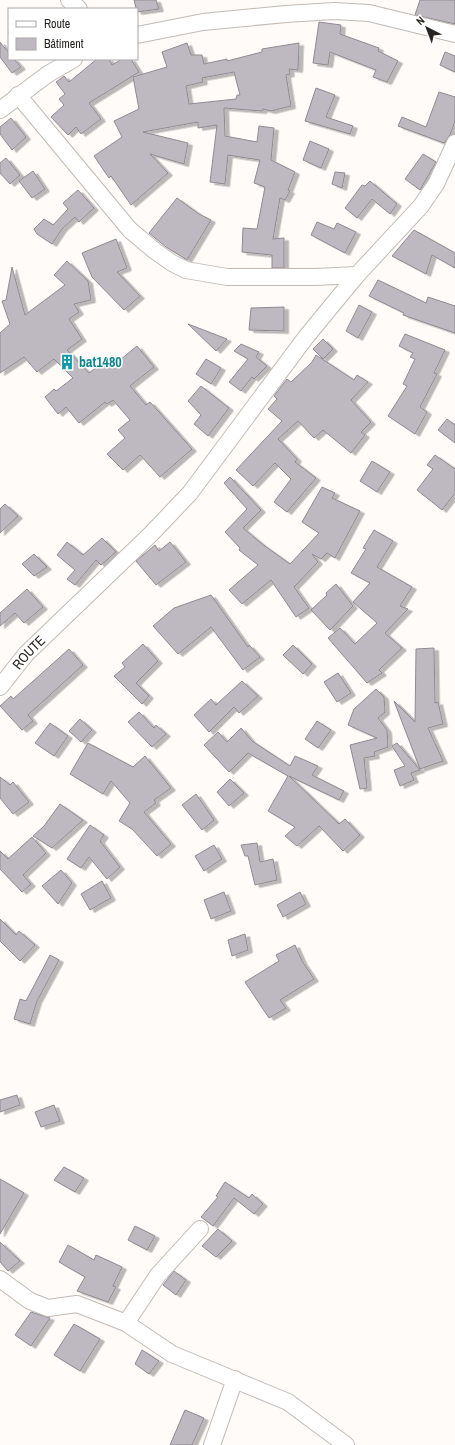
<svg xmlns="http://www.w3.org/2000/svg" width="455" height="1445" viewBox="0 0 455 1445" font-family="'Archivo Narrow',sans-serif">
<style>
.building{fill:#beb8c0;stroke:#8f8a91;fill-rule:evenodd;filter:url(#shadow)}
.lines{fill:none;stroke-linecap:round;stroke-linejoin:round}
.minor-casing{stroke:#c2bab4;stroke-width:18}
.minor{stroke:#fff;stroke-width:16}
.labels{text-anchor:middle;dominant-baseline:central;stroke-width:3;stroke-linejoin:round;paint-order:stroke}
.culture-label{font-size:14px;font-weight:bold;fill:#0d838f;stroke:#fff;text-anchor:start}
.street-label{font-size:14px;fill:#272421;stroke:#fff}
</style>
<defs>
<filter id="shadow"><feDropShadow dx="4.5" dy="2.5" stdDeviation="0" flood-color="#0004"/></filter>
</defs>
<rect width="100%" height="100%" fill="#fefbf8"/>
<!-- building -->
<path class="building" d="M134,0H156L159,9L137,12Z
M420,0H455V24L415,15Z
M319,22L341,25L340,34L379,48L378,51L398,61L387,82L373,77L376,70L330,52L328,65L313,63Z
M0,42L9,53V59H14L21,67L12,73L0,57Z
M187,43L191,55H202L204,64L227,59V61L262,52V49L299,43L298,70L289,69L290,74L286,75L291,106L271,111L263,109L262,111L224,108L225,136L257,142L259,126L274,128L271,160L295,172L288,190L290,191L285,200L280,198L273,239L284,238V268H272V255L242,252L243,228L257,229L265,187L254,183L260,160L228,155L225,184L210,182L217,125L198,128V122L143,132L188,143L184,164L150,154L168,173L131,205L111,176L109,178L94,156L122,137L114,121L139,109L133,77L167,67L162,52ZM234,72L240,95H237L236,99L189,104L186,86L203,82L202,78Z
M445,52L455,56V72L440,65Z
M97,59H109L112,65L122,59H131L139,72L89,103L101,119L81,134L76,127L68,135L51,117L64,105L59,99L65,94L56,82L64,76L69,82Z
M316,88L335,95L326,117L353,126L350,134L305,121Z
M439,92L455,97V121L450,135L444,143L398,126L402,117L426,127Z
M11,118L26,137L12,150L0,134V127Z
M310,141L329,149L321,168L303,160Z
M423,154L436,162L420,190L405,179Z
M6,158L20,175L10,184L0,173V163Z
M33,171L45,189L32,198L19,181Z
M335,172L345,173L342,188L332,184Z
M370,181L397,204L390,214L372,199L357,218L345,208L362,185L365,186Z
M78,190L94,208L79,222L75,217L62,229L52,244L37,234L34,229L44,219L53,225L68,209L63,203Z
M177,198L199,214L211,220L187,260L166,247L149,233Z
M317,222L334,229L337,223L356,232L345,253L311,235Z
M414,230L455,253V268L432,255L426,274L392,256Z
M116,239L127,268L117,272L140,296L124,310L92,277L82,253Z
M67,261L88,281L91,300L74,304L79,312L69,319L82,339L67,350L89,373L109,358L114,365L137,346L154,367L130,386L146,405L150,402L192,449L160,477L140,455L123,470L107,454L125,438L118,430L130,420L113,400L107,404L105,402L79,423L66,407L58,414L45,397L54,389L56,391L73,378L54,359L37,372L24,357L0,373V333L10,324L2,301L6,300L12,267L25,315L65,285L54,275Z
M378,280L426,303L428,297L455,306V333L403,315L404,313L369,296Z
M359,305L372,312L358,338L346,331Z
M284,307V331L249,330L251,308Z
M188,324L227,339L216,351Z
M405,334L445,350L434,373L437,374L420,407L427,412L415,434L388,416L407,386L403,384L415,359L410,357L413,353L399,346Z
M323,339L333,349L323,359L313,349Z
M241,344L259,352L256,357L267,366L254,379L252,377L241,391L229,382L248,359L234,351Z
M316,355L354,380L357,375L368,382L351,400L371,422L361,432L365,435L351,453L323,430L314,438L298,421L278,439L297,459L295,462L316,478L287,512L274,502L291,479L275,463L253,486L236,470L282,421L268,409L277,399L274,396L287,379L291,382L312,362Z
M206,359L221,368L211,384L196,374Z
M201,386L229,408L208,436L194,424L201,415L188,401Z
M447,419L455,425V443L438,430Z
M435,455L455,469V493L442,510L417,490L433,469L427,465Z
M372,461L390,472L377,492L360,481Z
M230,477L261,510L243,528L262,544L290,564L319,533L302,522L322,487L335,493L332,498L360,511L335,558L327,553L321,559L312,554L318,562L294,587L309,608L296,617L271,580L242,604L229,590L258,565L239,550L240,548L225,532L247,509L224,483Z
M5,504L18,516L0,533V509Z
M374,530L393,541L377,567L412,587L400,606L408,609L385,633L402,648L379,670L382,673L367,683L328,638L340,628L355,644L377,623L353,602L370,583L351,573L366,549L363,548Z
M102,538L116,552L101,565L96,560L75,585L67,579L75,570L57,555L67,542L83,555Z
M170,542L186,562L156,585L136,561L155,545L159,551Z
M34,554L47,567L34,576L22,564Z
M336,584L353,606L330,630L311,610L327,595L326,593Z
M27,589L43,607L24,623L15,613L0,626V613Z
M211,595L248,647L249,645L260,657L243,670L211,627L178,654L153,626L174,608Z
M143,644L158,661L136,683L149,696L142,704L114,676L125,667L122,663Z
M293,645L312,664L303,674L283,655Z
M434,648L435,703L438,702L443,724L428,728L443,761L420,769L394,701L415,722L416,649Z
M69,649L83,665L28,715L33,721L22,730L0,706L11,696L13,699Z
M338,673L351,693L337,702L324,682Z
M242,681L258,696L239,713L234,707L209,732L194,715L211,699L216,705Z
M376,689L384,697L385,712L378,718L387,730L388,747L374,752L375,756L364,758L367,788L360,789L350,745L377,738L348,725L354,709Z
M139,712L154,728L156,725L166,734L152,747L128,722Z
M80,719L92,730L81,742L69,731Z
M317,721L331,730L318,748L305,739Z
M50,723L68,736L54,756L35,743Z
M241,728L252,741L290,766L295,756L318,766L312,775L344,791L339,800L289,776L339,824L345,819L360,835L343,851L319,826L297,846L285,836L295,827L268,811L288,776L248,753L229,772L204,745L218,732L227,742Z
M88,743L133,767L145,756L171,788L154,800L156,803L144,812L171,844L157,856L132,829L119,821L130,803L111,781L103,794L70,774Z
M397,743L420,770L411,773L414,780L400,786L394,770L405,766L392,746Z
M0,777L10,785L13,782L29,802L13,814L0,798Z
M230,779L244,793L229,806L217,792Z
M196,794L214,820L202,830L182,805Z
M60,804L83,820L52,848L33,836L44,826Z
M90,825L104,835L100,841L120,867L107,879L89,857L81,868L67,859Z
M32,837L46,853L23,875L31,884L22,892L0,869V851L8,859Z
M257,843L260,862L273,859L277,880L255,885L248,856H245L241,845Z
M214,845L222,859L204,871L195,856Z
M61,870L72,883L58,904L42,886Z
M102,881L111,898L90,910L81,894Z
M224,892L231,911L211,919L204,900Z
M300,892L306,904L283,917L277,905Z
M0,919L16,935L19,931L35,945L20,961L0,941Z
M245,934L248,950L232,956L228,940Z
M295,945L302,961L314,979L280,1000L286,1008L269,1018L245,982L279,961L276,955Z
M50,955L59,960L37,1001L30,1024L14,1019L20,999L26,1001Z
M17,1095L20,1105L0,1112V1100Z
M54,1105L60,1121L41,1127L35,1112Z
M64,1167L84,1178L75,1192L54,1180Z
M0,1179L24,1193L0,1234Z
M225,1182L249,1198L252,1194L263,1204L254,1214L234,1198L213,1226L201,1217L218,1197L216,1196Z
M135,1226L155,1236L147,1250L128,1240Z
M218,1229L232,1241L216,1257L202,1246Z
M0,1242L20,1261L8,1271L0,1262Z
M68,1245L94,1260L96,1255L122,1267L113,1286L116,1287L108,1302L77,1291L85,1277L59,1262Z
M174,1271L186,1280L176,1295L163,1285Z
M31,1312L50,1318L31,1346L15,1335Z
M74,1324L100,1339L80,1371L54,1355Z
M142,1350L159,1361L149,1374L135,1364Z
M185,1410L204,1418L192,1445H170Z"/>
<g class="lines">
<defs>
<g id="minor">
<path d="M69,0L79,9"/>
<path d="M137,35L203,22L286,14L334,11L369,13L455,34"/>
<path d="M18,95L130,230L155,251L172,263L186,270L227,277H315L357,275"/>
<path d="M0,110L48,74L74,59"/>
<path id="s1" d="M0,687L26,654L151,534L190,493L306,337L357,275L421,206L436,184L455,143"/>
<path d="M0,1279L30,1301L48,1308L77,1304L126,1323L172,1354L288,1402L346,1445"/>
<path d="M126,1323L158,1275L200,1229"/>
<path d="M212,1445L235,1379"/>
</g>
</defs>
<!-- minor casing -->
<use href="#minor" class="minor-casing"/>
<!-- minor -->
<use href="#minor" class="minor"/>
</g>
<!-- icons -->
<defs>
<symbol id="building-bare" viewBox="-9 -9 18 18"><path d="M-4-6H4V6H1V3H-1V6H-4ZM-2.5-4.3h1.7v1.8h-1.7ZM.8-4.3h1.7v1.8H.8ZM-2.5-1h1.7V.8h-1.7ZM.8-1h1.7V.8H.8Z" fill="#0f9aa8" stroke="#fff" stroke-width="2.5" paint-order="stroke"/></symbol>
</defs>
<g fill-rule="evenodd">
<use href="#building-bare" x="56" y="351" width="22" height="22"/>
</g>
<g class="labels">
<!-- culture labels -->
<g class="culture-label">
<text x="79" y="362">bat1480</text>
</g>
<!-- street labels -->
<g class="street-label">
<text stroke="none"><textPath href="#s1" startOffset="45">ROUTE</textPath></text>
</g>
</g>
<!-- legend -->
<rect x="8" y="8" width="130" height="52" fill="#ffffff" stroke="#a9a7a6"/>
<rect x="16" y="21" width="20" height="6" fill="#ffffff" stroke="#a9a7a6"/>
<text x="44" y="28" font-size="12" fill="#272421">Route</text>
<rect x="16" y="38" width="20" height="12" fill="#beb8c0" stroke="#a9a7a6"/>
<text x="44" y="48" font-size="12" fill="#272421">Bâtiment</text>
<!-- north arrow -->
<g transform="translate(427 28) rotate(318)" stroke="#ffffff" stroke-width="3" paint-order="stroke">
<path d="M0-3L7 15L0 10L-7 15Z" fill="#272421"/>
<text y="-6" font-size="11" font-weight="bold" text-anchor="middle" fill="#272421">N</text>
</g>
</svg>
